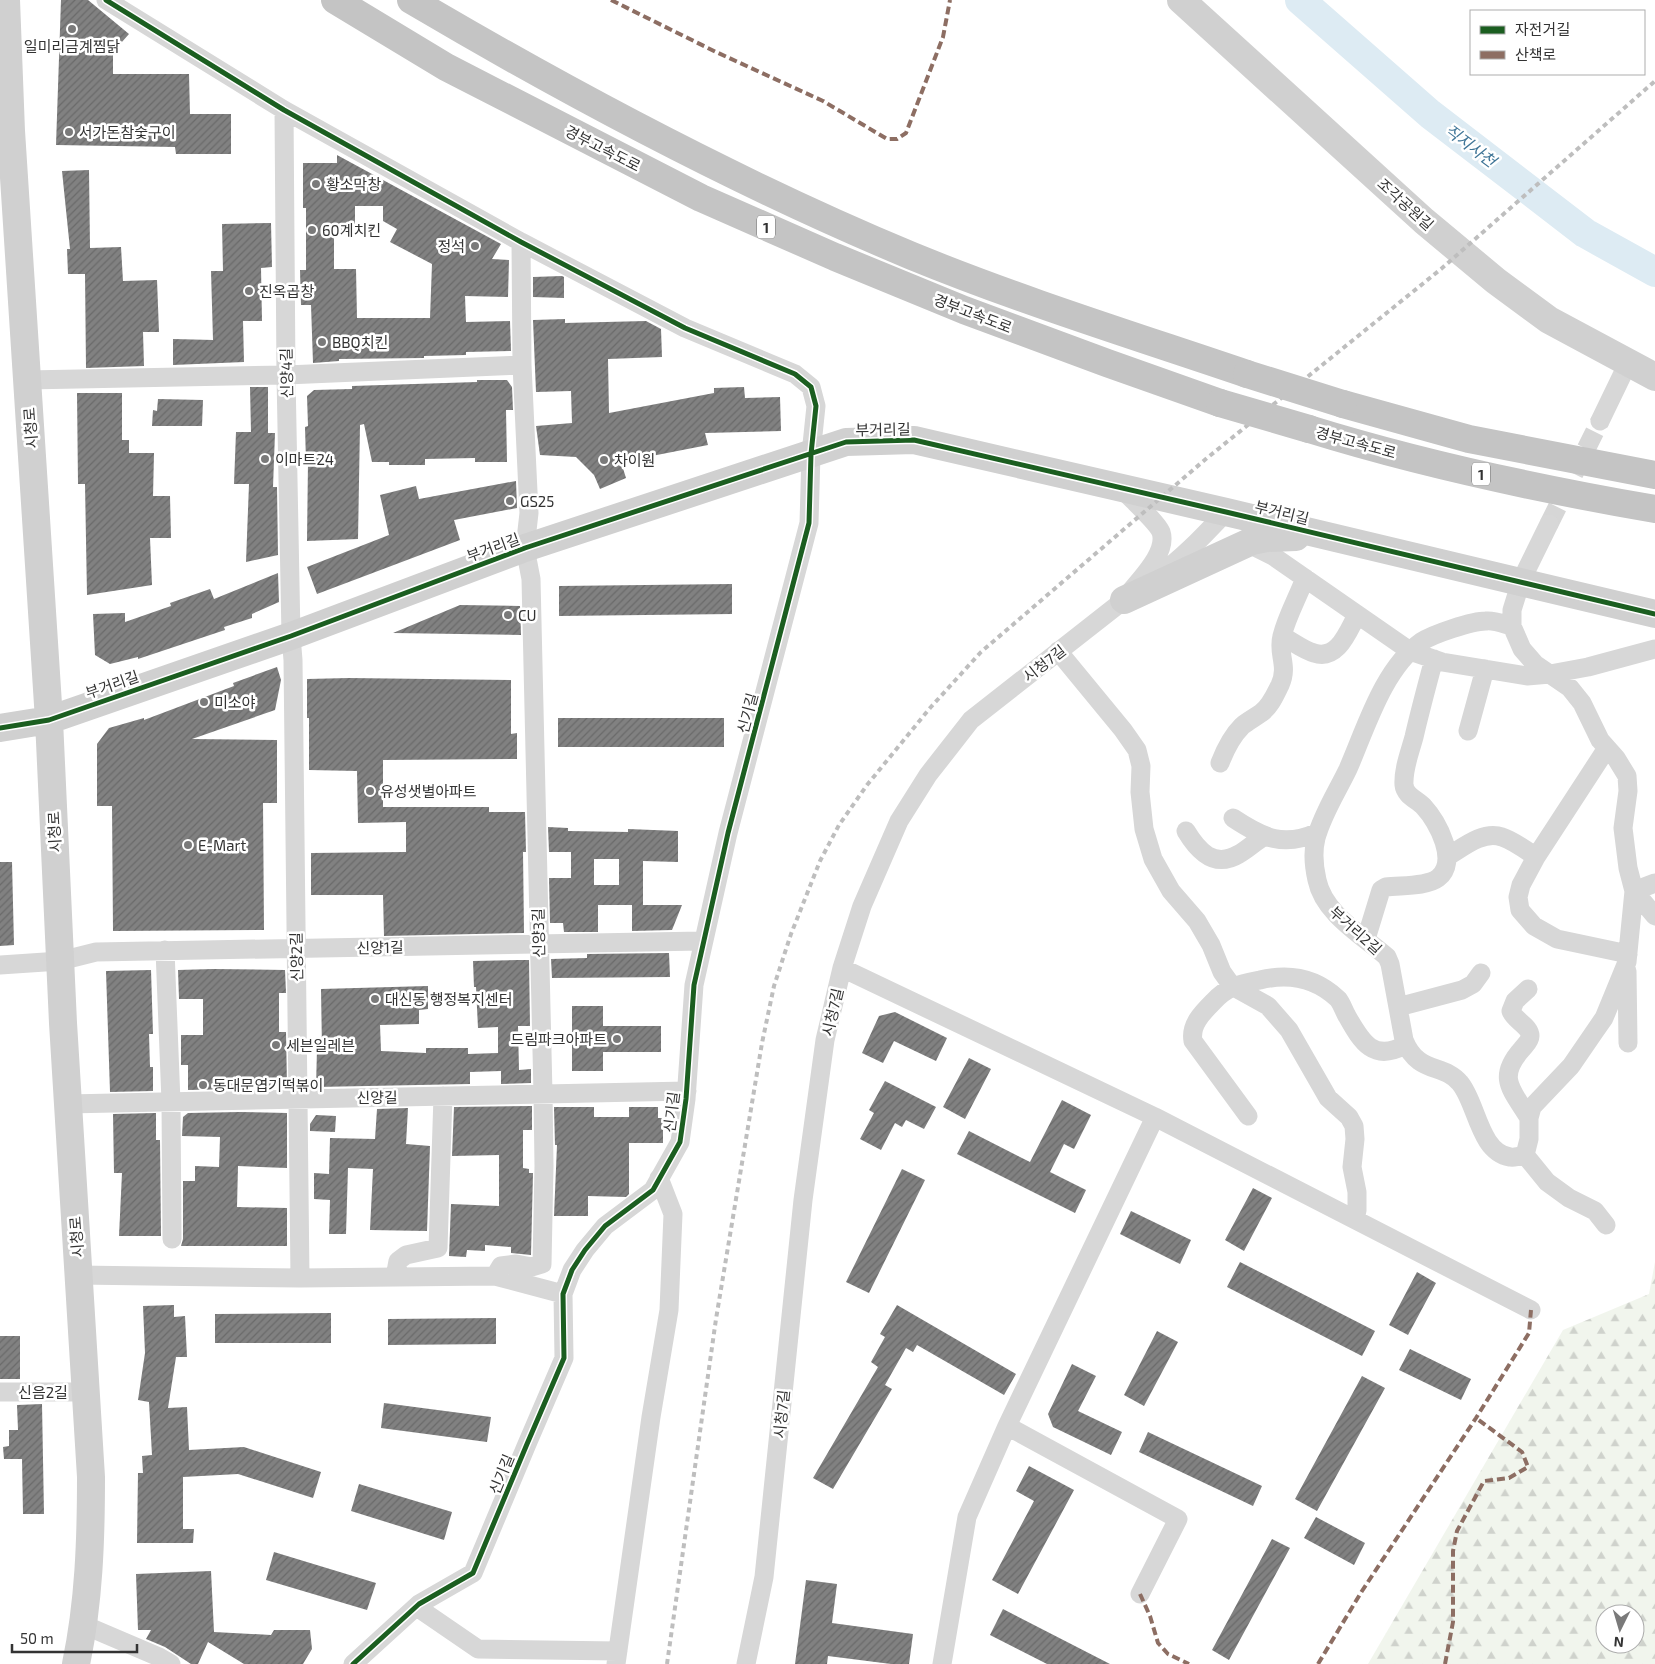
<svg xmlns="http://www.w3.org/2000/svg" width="1655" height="1664" viewBox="0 0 1655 1664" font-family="'Exo 2','Noto Sans KR',sans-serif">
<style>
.forest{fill:url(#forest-firs);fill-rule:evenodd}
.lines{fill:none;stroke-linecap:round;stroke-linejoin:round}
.river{stroke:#ddebf3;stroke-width:30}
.building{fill:url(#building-hatch);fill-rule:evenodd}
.street-tunnel{stroke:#d6d6d6;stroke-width:19;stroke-dasharray:19 9;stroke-linecap:butt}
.street{stroke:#d7d7d7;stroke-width:19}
.secondary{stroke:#d0d0d0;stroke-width:28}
.highway{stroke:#c4c4c4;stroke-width:28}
.rail{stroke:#bebebe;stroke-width:4;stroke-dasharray:5 4;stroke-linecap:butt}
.highway-bridge{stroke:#c4c4c4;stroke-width:28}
.quiet{stroke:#8d6e63;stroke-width:4;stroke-dasharray:8 4;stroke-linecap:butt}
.cycleway-casing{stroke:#fff;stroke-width:8}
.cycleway{stroke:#1b5e20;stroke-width:5}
.poi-dot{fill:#7a7a7a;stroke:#fff;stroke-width:2}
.labels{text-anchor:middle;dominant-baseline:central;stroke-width:5;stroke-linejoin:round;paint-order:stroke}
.shield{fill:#fff;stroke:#707070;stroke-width:1}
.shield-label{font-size:14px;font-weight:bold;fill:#333}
.poi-label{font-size:15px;fill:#333;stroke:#fff;text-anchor:start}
.street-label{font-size:15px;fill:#333;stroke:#fff}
.water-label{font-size:16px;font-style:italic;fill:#3f7597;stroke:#fff}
</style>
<defs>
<pattern id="forest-firs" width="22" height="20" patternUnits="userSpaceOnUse" patternTransform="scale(1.25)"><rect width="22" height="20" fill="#f1f5ed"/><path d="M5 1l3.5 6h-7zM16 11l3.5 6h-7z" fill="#cfd2cc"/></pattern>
<pattern id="building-hatch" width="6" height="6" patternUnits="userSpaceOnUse" patternTransform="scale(1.25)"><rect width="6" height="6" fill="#818181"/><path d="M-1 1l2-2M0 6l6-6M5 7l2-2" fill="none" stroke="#6a6a6a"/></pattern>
</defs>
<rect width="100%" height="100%" fill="#fff"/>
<!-- forest -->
<path class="forest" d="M1655,1262V1664H1368L1563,1330L1649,1294ZM1605,1614H1635V1644H1605Z"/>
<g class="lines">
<!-- river -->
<path class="river" d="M1300,0L1430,114L1585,233L1655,272"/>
</g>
<!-- building -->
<path class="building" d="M61,0H88L129,34L113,52V74H189L190,114H231V154H176L175,147L56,145Z
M337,155L501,244L492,259L509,260L508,297L465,296L466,322L510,321L511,351L466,352V355L424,356V358L339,359V361L313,363L311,305H301L300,270H306V208H303V163H337ZM355,206H383V221L397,229L390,242L432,264L430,318H357L356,269H334V233H342V226H355Z
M89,170L90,248L121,247L123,281L157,280L159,332H143L144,366L86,368L85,274H68L67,249H70L62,171Z
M271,223L272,267L261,268L262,321H243L244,362L173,365V339L213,340L211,271H223L222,224Z
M562,276L564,277V298L533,297V277Z
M565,319V323L646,321L661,329L662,357L608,359L609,413L714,393V388L744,387L745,398L780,397L781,431L705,433L708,445L621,462L626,478L600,489L594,475L576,457L540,455L536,426L572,423L571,391L536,392L533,320Z
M477,380H507L512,387L513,410H506L507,462H475V458L425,459V465H389V462H372L364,424L360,425L358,539L307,541L308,462H306L305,427L308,426L307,396L314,390L352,389V386L477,382Z
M250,387H268V433H275L273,487H277L278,555L246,562L249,484H234L236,432H251Z
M77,393H122V440H129V453H154L153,496H170L171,538H150L152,585L87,595L85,484H78Z
M158,399L203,400L202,426H152L153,410L157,411Z
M516,481L517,508L454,520L460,540L317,594L307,567L389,535L380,495L416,486L419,499Z
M278,573L279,602L252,614V618L224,627L225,630L138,659V657L110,664L95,655L93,614L125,613V622L171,606L170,603L210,589L214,599Z
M732,584V614L559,616V586Z
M460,605L520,606L521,635L393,633Z
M277,667L281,680L275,710L192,739L277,740V803H263L264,930L113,931L112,806H97V744L109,728L144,718V720L234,686L233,683Z
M349,678L511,680V734L517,733V759L383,760V807H489V812H525L526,852H523L524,933L384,936L383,895H311V853L406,852V822L358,823L357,771L309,770V718H307V679Z
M558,718H724V747H558Z
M548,827L568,828V831L628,832V829L678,831V862L643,861V905H682L672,930L632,931V905H598V932H564L563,923H550L549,878H571V852H549ZM594,859H619V885H594Z
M0,862H12L14,945L0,946Z
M669,953L670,977L552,978L551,959L587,958V954Z
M518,960H529L530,1026H518L519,1070L531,1069V1083L501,1084V1071L470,1072V1084L316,1087L317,1049H322L321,989L428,986V1009L419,1010V1024L380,1025L381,1051L426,1053V1048H468V1054L498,1053V1027L478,1028L476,987H474L473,961Z
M213,969L285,970L286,993H279V1032H286L287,1086H235V1089L188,1090V1065H181V1035H203V999H179L178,970Z
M151,970L153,1034H149L150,1067H153V1091L110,1092L106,971Z
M572,1006H603V1026H661V1052H603V1071H572Z
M895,1012L947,1038L936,1061L894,1041L883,1063L862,1053L879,1016Z
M969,1058L991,1069L965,1119L943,1107Z
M885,1081L936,1107L924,1129L906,1120L902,1127L895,1123L881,1150L860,1139L874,1113L869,1110Z
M1062,1100L1091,1115L1074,1149L1064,1144L1050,1172L1086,1190L1075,1213L957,1154L969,1131L1030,1162Z
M532,1106V1130H523V1168L529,1169V1173H533L531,1255L511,1253V1247L485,1245V1251L467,1250L466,1257L449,1256L451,1204L499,1206V1155L452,1156L454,1107Z
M554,1107H594V1117H629V1107H658V1118H663V1143H629V1194L626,1197L588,1196V1216H554L557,1145H555Z
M408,1108L406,1144L430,1146L427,1231L370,1230L373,1169L348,1168L346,1234H329L330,1200L314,1199V1173L329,1174L330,1138L375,1139L377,1109Z
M240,1112L287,1113V1168L238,1166L237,1207L287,1208V1246H181L183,1239V1181H195V1166L219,1167L220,1137L182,1136L183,1117L188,1113Z
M156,1113V1140H160L161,1236H119L122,1173H114L113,1114Z
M316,1115L336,1116L335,1132L310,1131V1124Z
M902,1169L925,1180L869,1293L846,1282Z
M1253,1188L1272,1198L1244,1251L1225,1240Z
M1131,1211L1191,1240L1180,1264L1120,1234Z
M1240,1262L1375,1331L1362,1356L1227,1287Z
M1417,1272L1436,1283L1408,1335L1389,1325Z
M174,1305V1317L185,1316L187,1357H176L168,1408L187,1407L189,1450L244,1447L321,1472L313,1498L238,1474L183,1477V1529H194L193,1543H137L138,1473H143L142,1456L152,1455L149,1402L138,1400L145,1353L143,1306Z
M897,1305L1016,1374L1004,1395L917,1345L913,1352L906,1348L885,1385L892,1389L833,1489L813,1478L878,1367L871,1362L885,1337L880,1334Z
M331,1313V1343H215V1314Z
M496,1318V1344L388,1345V1319Z
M1157,1331L1178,1342L1144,1406L1124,1395Z
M0,1336H20V1379H0Z
M1410,1349L1471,1379L1461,1400L1399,1370Z
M1072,1364L1096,1376L1078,1411L1122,1432L1111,1455L1053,1427L1048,1414Z
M1362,1376L1385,1388L1317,1511L1295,1499Z
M384,1403L491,1417L487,1442L381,1428Z
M42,1404L44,1514H23L22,1459H4L3,1447L9,1446V1430H18L17,1405Z
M1148,1432L1262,1486L1253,1506L1139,1452Z
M1029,1466L1074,1490L1018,1594L992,1580L1034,1501L1016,1491Z
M359,1484L452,1512L444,1540L351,1511Z
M1316,1517L1365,1543L1354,1565L1304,1538Z
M1272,1539L1290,1548L1229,1660L1212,1650Z
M274,1552L376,1583L367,1610L266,1580Z
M211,1571L214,1632L271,1635L274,1630H310L312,1649L303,1664H244L208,1642L198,1664H191L165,1647L146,1639L151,1630H138L136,1574Z
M806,1580L837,1584L832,1623L913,1634L909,1664H891L828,1656L827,1664H795Z
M1003,1609L1110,1664H1047L990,1635Z"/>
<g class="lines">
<!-- street-tunnel -->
<path class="street-tunnel" d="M1549,524L1600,421"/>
<!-- street -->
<path class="street" d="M106,0L284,110L521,242L685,328L795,374L811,387L816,406L811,454L809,523L728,833L694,985L686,1099L680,1142L653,1190L605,1226L585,1250L572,1270L563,1294L564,1358L527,1444L473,1573L419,1604L353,1664
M284,110L286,375L291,636L293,660L300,1278
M27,380L286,375L522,365
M1600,421L1628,363
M1121,488C1130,498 1157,522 1161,532C1168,553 1139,580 1127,596
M1549,524L1521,581L1512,610V626L1522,649L1535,664L1570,688L1582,703L1600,740L1616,758L1627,776L1628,791L1623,828L1628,868L1634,891L1655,916
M1247,543L1273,556L1410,651L1442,662L1527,676L1550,674L1588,667L1655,649
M1160,574C1185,556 1205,534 1226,512
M1512,626C1504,624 1494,620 1486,621C1472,621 1433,634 1421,642C1383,669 1366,728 1348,769C1337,792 1323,813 1316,838C1313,850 1314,867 1317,880C1324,914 1362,935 1387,957L1390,964L1404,1040C1418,1075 1444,1063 1460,1083C1477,1103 1479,1152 1510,1157C1514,1158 1521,1156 1525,1155
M1282,636C1292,641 1303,650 1314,653C1338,661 1348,631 1357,615
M1058,651L1123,730L1137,750L1141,766L1140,792L1144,829L1153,859L1171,891L1197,921L1211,945L1222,972L1232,986L1268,1006L1289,1030L1328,1098L1349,1117L1354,1126L1355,1139L1352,1167L1357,1192V1211
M1468,731L1485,669
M1607,748L1536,857L1521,885L1518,897L1520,910L1534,926L1557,939L1628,954
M1220,763C1225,750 1232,736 1242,726C1248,721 1254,718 1261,713C1270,707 1275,695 1280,685C1289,665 1277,654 1282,636C1287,616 1298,597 1305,578
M1233,818C1263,838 1284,848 1318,832
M1186,831C1198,851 1214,869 1239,854C1248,849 1256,841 1265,836
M1447,857C1462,848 1483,830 1502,837C1514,841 1526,850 1536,857
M1366,939L1381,890L1386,887C1401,885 1426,887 1438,878C1459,862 1438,822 1424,807C1418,800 1405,796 1404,785C1403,769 1410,752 1414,737C1420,711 1427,685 1434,659
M165,950L171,1102L172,1239
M0,965L60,961L96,952L702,941
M842,968L1155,1117L1531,1310
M1627,971L1628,1043
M1528,989L1515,1001L1511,1011C1514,1020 1530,1026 1530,1036C1530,1041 1525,1045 1522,1049C1496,1078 1512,1090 1529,1118
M1398,1007L1462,990L1473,984L1481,973
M67,1104L687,1091
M1248,1116L1193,1041C1190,1025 1202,1013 1213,1002C1227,986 1240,984 1260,980C1289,973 1316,978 1338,999C1342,1004 1344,1011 1347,1016C1362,1043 1374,1062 1405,1045
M1606,1225L1595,1211L1569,1198L1547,1182L1525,1155L1529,1139V1118L1532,1107L1571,1066L1595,1031L1604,1018L1627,962L1634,891L1655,883
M78,1275L300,1278L495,1276L563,1294
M495,1276L501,1266L516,1264L532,1267L542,1264L544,1166L543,1094L531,579L525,548L529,513L522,365L521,242
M395,1277L398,1261L406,1255L438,1248L443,1096
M0,1392H85
M1007,1426L1178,1519L1140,1594
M419,1604L424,1612L478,1649L618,1651
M84,1625L159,1657L171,1664
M616,1664L651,1417L669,1310L673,1214L659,1178
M746,1664L764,1577L803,1200L825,1040L842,968L862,906L899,821L928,775L971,720L1133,593
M942,1664L967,1517L1007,1426L1155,1117"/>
<!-- secondary -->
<path class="secondary" d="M6,0L11,131L49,720L63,1023L91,1477C91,1540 89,1602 76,1664
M1181,0L1424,221L1496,281L1549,320L1655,377
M1124,600L1252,541L1267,538L1296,537
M0,728L49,720L291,636L525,548L846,442L914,440L1226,512L1655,614"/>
<!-- highway -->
<path class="highway" d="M335,0L446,67L701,198L835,257L964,310L1107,363L1220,403
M411,0C572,95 739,184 912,256C1022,301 1135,336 1247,374
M1343,404L1469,439L1655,475
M1309,429C1422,464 1539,489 1655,509"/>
<!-- rail -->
<path class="rail" d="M667,1664L716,1319L762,1043L774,986L791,934L820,861L839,825L867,785L930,708L981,652L1207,458L1441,269L1655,81"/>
<!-- highway-bridge -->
<path class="highway-bridge" d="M1247,374L1343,404
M1220,403L1309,429"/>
<!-- quiet -->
<path class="quiet" d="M611,0L716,52L823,101L887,139H897L906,133L943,37L950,0
M1140,1594L1150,1616L1158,1643L1168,1654L1189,1664
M1318,1664L1362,1591L1476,1418L1529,1333L1531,1310
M1445,1664L1453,1622V1551L1457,1531L1484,1481L1509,1478L1528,1467L1522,1452L1476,1418"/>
<defs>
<path id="cycleway" d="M106,0L284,110L521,242L685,328L795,374L811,387L816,406L811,454L809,523L728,833L694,985L686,1099L680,1142L653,1190L605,1226L585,1250L572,1270L563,1294L564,1358L527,1444L473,1573L419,1604L353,1664
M0,728L49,720L291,636L525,548L846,442L914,440L1226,512L1655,614"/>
</defs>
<!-- cycleway casing -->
<use href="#cycleway" class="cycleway-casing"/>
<!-- cycleway -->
<use href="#cycleway" class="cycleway"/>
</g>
<!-- markers -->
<g class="poi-dot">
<circle cx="72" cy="29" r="5"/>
<circle cx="69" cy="132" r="5"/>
<circle cx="316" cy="184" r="5"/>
<circle cx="312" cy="230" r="5"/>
<circle cx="475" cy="246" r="5"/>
<circle cx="249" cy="291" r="5"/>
<circle cx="322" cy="342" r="5"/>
<circle cx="265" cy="459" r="5"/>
<circle cx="604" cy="460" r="5"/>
<circle cx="510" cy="501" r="5"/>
<circle cx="508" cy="615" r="5"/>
<circle cx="204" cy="702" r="5"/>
<circle cx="370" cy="791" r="5"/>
<circle cx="188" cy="845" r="5"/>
<circle cx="375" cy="999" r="5"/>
<circle cx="617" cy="1039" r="5"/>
<circle cx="276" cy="1045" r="5"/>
<circle cx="203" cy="1085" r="5"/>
</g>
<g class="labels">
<!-- shield labels -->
<g class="shield">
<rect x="757" y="215.5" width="18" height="23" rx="4"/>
<rect x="1472" y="462.5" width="18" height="23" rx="4"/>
</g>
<g class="shield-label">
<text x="766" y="227">1</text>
<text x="1481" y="474">1</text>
</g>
<!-- poi labels -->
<g class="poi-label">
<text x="72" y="46" text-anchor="middle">일미리금계찜닭</text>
<text x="79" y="132">서가돈참숯구이</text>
<text x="326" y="184">황소막창</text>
<text x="322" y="230">60계치킨</text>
<text x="465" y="246" text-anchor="end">정석</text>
<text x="259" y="291">진옥곱창</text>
<text x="332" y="342">BBQ치킨</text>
<text x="275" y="459">이마트24</text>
<text x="614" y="460">차이원</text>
<text x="520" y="501">GS25</text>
<text x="518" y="615">CU</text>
<text x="214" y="702">미소야</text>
<text x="380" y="791">유성샛별아파트</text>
<text x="198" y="845">E-Mart</text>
<text x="385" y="999">대신동 행정복지센터</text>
<text x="607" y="1039" text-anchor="end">드림파크아파트</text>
<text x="286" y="1045">세븐일레븐</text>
<text x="213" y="1085">동대문엽기떡볶이</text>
</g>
<!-- street labels -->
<g class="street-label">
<text transform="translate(603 148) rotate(27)">경부고속도로</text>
<text transform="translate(1406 204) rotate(42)">조각공원길</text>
<text transform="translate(973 313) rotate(21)">경부고속도로</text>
<text transform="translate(286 373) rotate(-91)">신양4길</text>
<text transform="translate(30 428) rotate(-94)">시청로</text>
<text transform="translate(883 429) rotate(-1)">부거리길</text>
<text transform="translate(1356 442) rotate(15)">경부고속도로</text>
<text transform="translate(1282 512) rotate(14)">부거리길</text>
<text transform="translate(493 547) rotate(-20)">부거리길</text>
<text transform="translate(1044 663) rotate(-38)">시청7길</text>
<text transform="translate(112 684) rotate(-19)">부거리길</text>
<text transform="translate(747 713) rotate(-75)">신기길</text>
<text transform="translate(54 832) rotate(-93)">시청로</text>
<text transform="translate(1356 930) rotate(42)">부거리2길</text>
<text transform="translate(538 933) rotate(-91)">신양3길</text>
<text transform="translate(380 947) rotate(-1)">신양1길</text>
<text transform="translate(296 957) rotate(-91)">신양2길</text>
<text transform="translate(832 1012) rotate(-77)">시청7길</text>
<text transform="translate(377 1097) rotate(-1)">신양길</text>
<text transform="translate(671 1112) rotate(-83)">신기길</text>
<text transform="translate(76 1237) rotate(-94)">시청로</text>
<text x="43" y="1392">신음2길</text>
<text transform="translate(781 1414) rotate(-84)">시청7길</text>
<text transform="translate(501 1474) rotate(-68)">신기길</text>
</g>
<!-- water labels -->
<g class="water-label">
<text transform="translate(1471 145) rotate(37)">직지사천</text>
</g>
</g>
<!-- legend -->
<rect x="1470" y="10" width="175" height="65" fill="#ffffff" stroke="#adadad"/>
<rect x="1480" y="26" width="25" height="8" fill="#1b5e20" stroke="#adadad"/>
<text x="1515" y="35" font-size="15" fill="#333333">자전거길</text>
<rect x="1480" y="51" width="25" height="8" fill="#8d6e63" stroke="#adadad"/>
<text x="1515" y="60" font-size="15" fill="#333333">산책로</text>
<!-- north arrow -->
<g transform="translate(1620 1629) rotate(185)"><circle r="24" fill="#ffffff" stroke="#adadad"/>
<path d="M0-4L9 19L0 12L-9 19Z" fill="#7a7a7a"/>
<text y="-8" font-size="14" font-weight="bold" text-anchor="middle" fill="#333333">N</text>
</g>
<!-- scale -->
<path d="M12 1644v8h125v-8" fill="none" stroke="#333333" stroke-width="2.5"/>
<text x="20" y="1644" font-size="15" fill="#333333" stroke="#ffffff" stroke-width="4" paint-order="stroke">50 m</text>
</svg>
